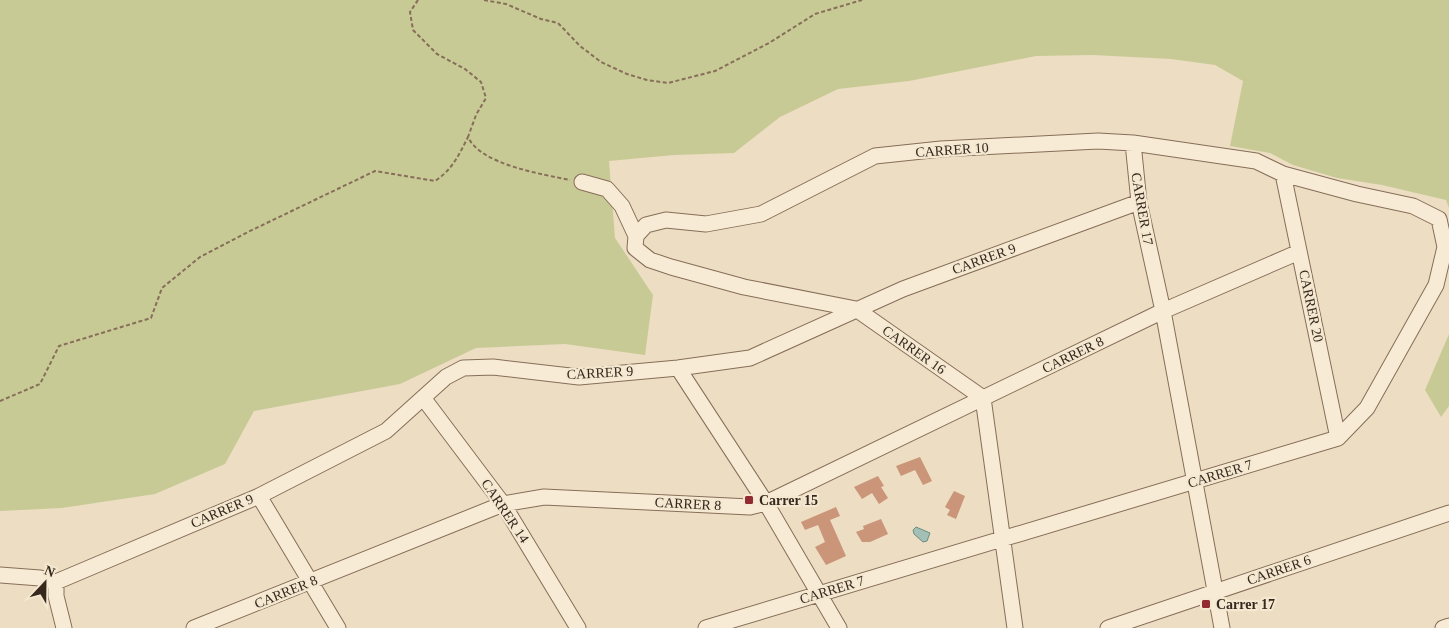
<svg xmlns="http://www.w3.org/2000/svg" width="1449" height="628" viewBox="0 0 1449 628" font-family="'Times New Roman',serif">
<style>
.green{fill:#c8ca96}
.water{fill:#a4bfb5;stroke:#6b8d82}
.building{fill:#ca9578}
.lines{fill:none;stroke-linecap:round;stroke-linejoin:round}
.minor-casing{stroke:#866e59;stroke-width:17}
.path{stroke:#866e59;stroke-width:2;stroke-dasharray:4 2.5;stroke-linecap:butt}
.minor{stroke:#f8ebd5;stroke-width:15}
.poi-dot{fill:#932b33;stroke:#f4e8d1;stroke-width:2}
.labels{text-anchor:middle;dominant-baseline:central;stroke-width:4.5;stroke-linejoin:round;paint-order:stroke}
.street-label{font-size:14px;fill:#36281d;stroke:#f4e8d1}
.poi-label{font-size:14px;font-weight:bold;fill:#36281d;stroke:#f4e8d1;text-anchor:start}
</style>
<rect width="100%" height="100%" fill="#edddc2"/>
<!-- green -->
<path class="green" d="M0,0H1449V208L1446,200L1382,185L1337,178L1293,165L1270,153L1230,146L1243,81L1215,65L1171,59L1093,55L1036,56L909,81L838,89L780,117L734,153L674,155L609,161L615,238L653,295L645,355L565,344L476,348L400,384L254,411L225,464L155,494L62,508L0,511Z
M1449,334V406L1441,417L1425,390Z"/>
<!-- water -->
<path class="water" d="M916,527L930,533L927,541L923,542L914,534L913,530Z"/>
<!-- building -->
<path class="building" d="M920,457L932,481L923,485L915,470L901,476L896,466Z
M878,476L884,486L881,487L888,498L879,504L872,493L862,499L854,487Z
M954,491L965,496L956,519L947,515L950,510L945,507Z
M836,507L840,516L830,520L846,556L826,565L815,547L825,542L818,525L805,530L801,522Z
M881,519L888,534L870,542H862L856,532L864,529L863,526Z"/>
<g class="lines">
<defs>
<path id="minor" d="M1133,143L1139,202L1163,311L1222,628
M1283,174L1338,438
M582,182L607,189L622,206L636,236
M636,236L646,225L666,220L706,224L761,214L875,156L941,149L1098,141L1133,143L1256,161L1283,174L1357,194L1413,206L1439,219L1445,247L1436,285L1367,408L1338,438L706,628
M636,236L635,248L650,260L671,267L744,287L856,309L983,398L1015,628
M678,368L766,503L839,628
M424,399L503,504L578,628
M259,496L338,628
M0,575L40,578L56,582
M56,582L259,496L386,431L446,377L463,368L493,367L579,377L678,368L750,358L903,289L1139,202
M56,582V596L64,628
M194,628L503,504L544,497L750,507L766,503L1163,311L1299,252
M1108,628L1449,513
M1443,628L1449,626"/>
</defs>
<!-- minor casing -->
<use href="#minor" class="minor-casing"/>
<!-- path -->
<path class="path" d="M418,0L410,12L413,30L437,54L465,69L481,82L486,98L476,115L468,137C481,165 542,174 570,180
M484,0L506,4L541,19L558,23L580,46L601,62L627,74L647,80L668,83L715,71L769,43L815,14L862,0
M0,401L40,384L59,346L151,318L162,288L200,257L248,232L375,171L435,181C452,170 459,155 468,137"/>
<!-- minor -->
<use href="#minor" class="minor"/>
</g>
<!-- markers -->
<g class="poi-dot">
<rect x="744" y="495" width="10" height="10" rx="2.5"/>
<rect x="1201" y="599" width="10" height="10" rx="2.5"/>
</g>
<g class="labels">
<!-- street labels -->
<g class="street-label">
<text transform="translate(952 150) rotate(-4)">CARRER 10</text>
<text transform="translate(1142 209) rotate(80)">CARRER 17</text>
<text transform="translate(984 259) rotate(-20)">CARRER 9</text>
<text transform="translate(1311 306) rotate(78)">CARRER 20</text>
<text transform="translate(914 350) rotate(35)">CARRER 16</text>
<text transform="translate(1073 355) rotate(-26)">CARRER 8</text>
<text transform="translate(600 373) rotate(-3)">CARRER 9</text>
<text transform="translate(1220 474) rotate(-17)">CARRER 7</text>
<text transform="translate(688 504) rotate(3)">CARRER 8</text>
<text transform="translate(222 511) rotate(-23)">CARRER 9</text>
<text transform="translate(505 511) rotate(56)">CARRER 14</text>
<text transform="translate(1279 570) rotate(-19)">CARRER 6</text>
<text transform="translate(832 590) rotate(-17)">CARRER 7</text>
<text transform="translate(286 592) rotate(-22)">CARRER 8</text>
</g>
<!-- poi labels -->
<g class="poi-label">
<text x="759" y="500">Carrer 15</text>
<text x="1216" y="604">Carrer 17</text>
</g>
</g>
<!-- north arrow -->
<g transform="translate(45 583) rotate(22)" stroke="#f4e8d1" stroke-width="4" paint-order="stroke">
<path d="M0-4L9 19L0 12L-9 19Z" fill="#36281d"/>
<text y="-8" font-size="14" font-weight="bold" text-anchor="middle" fill="#36281d">N</text>
</g>
</svg>
